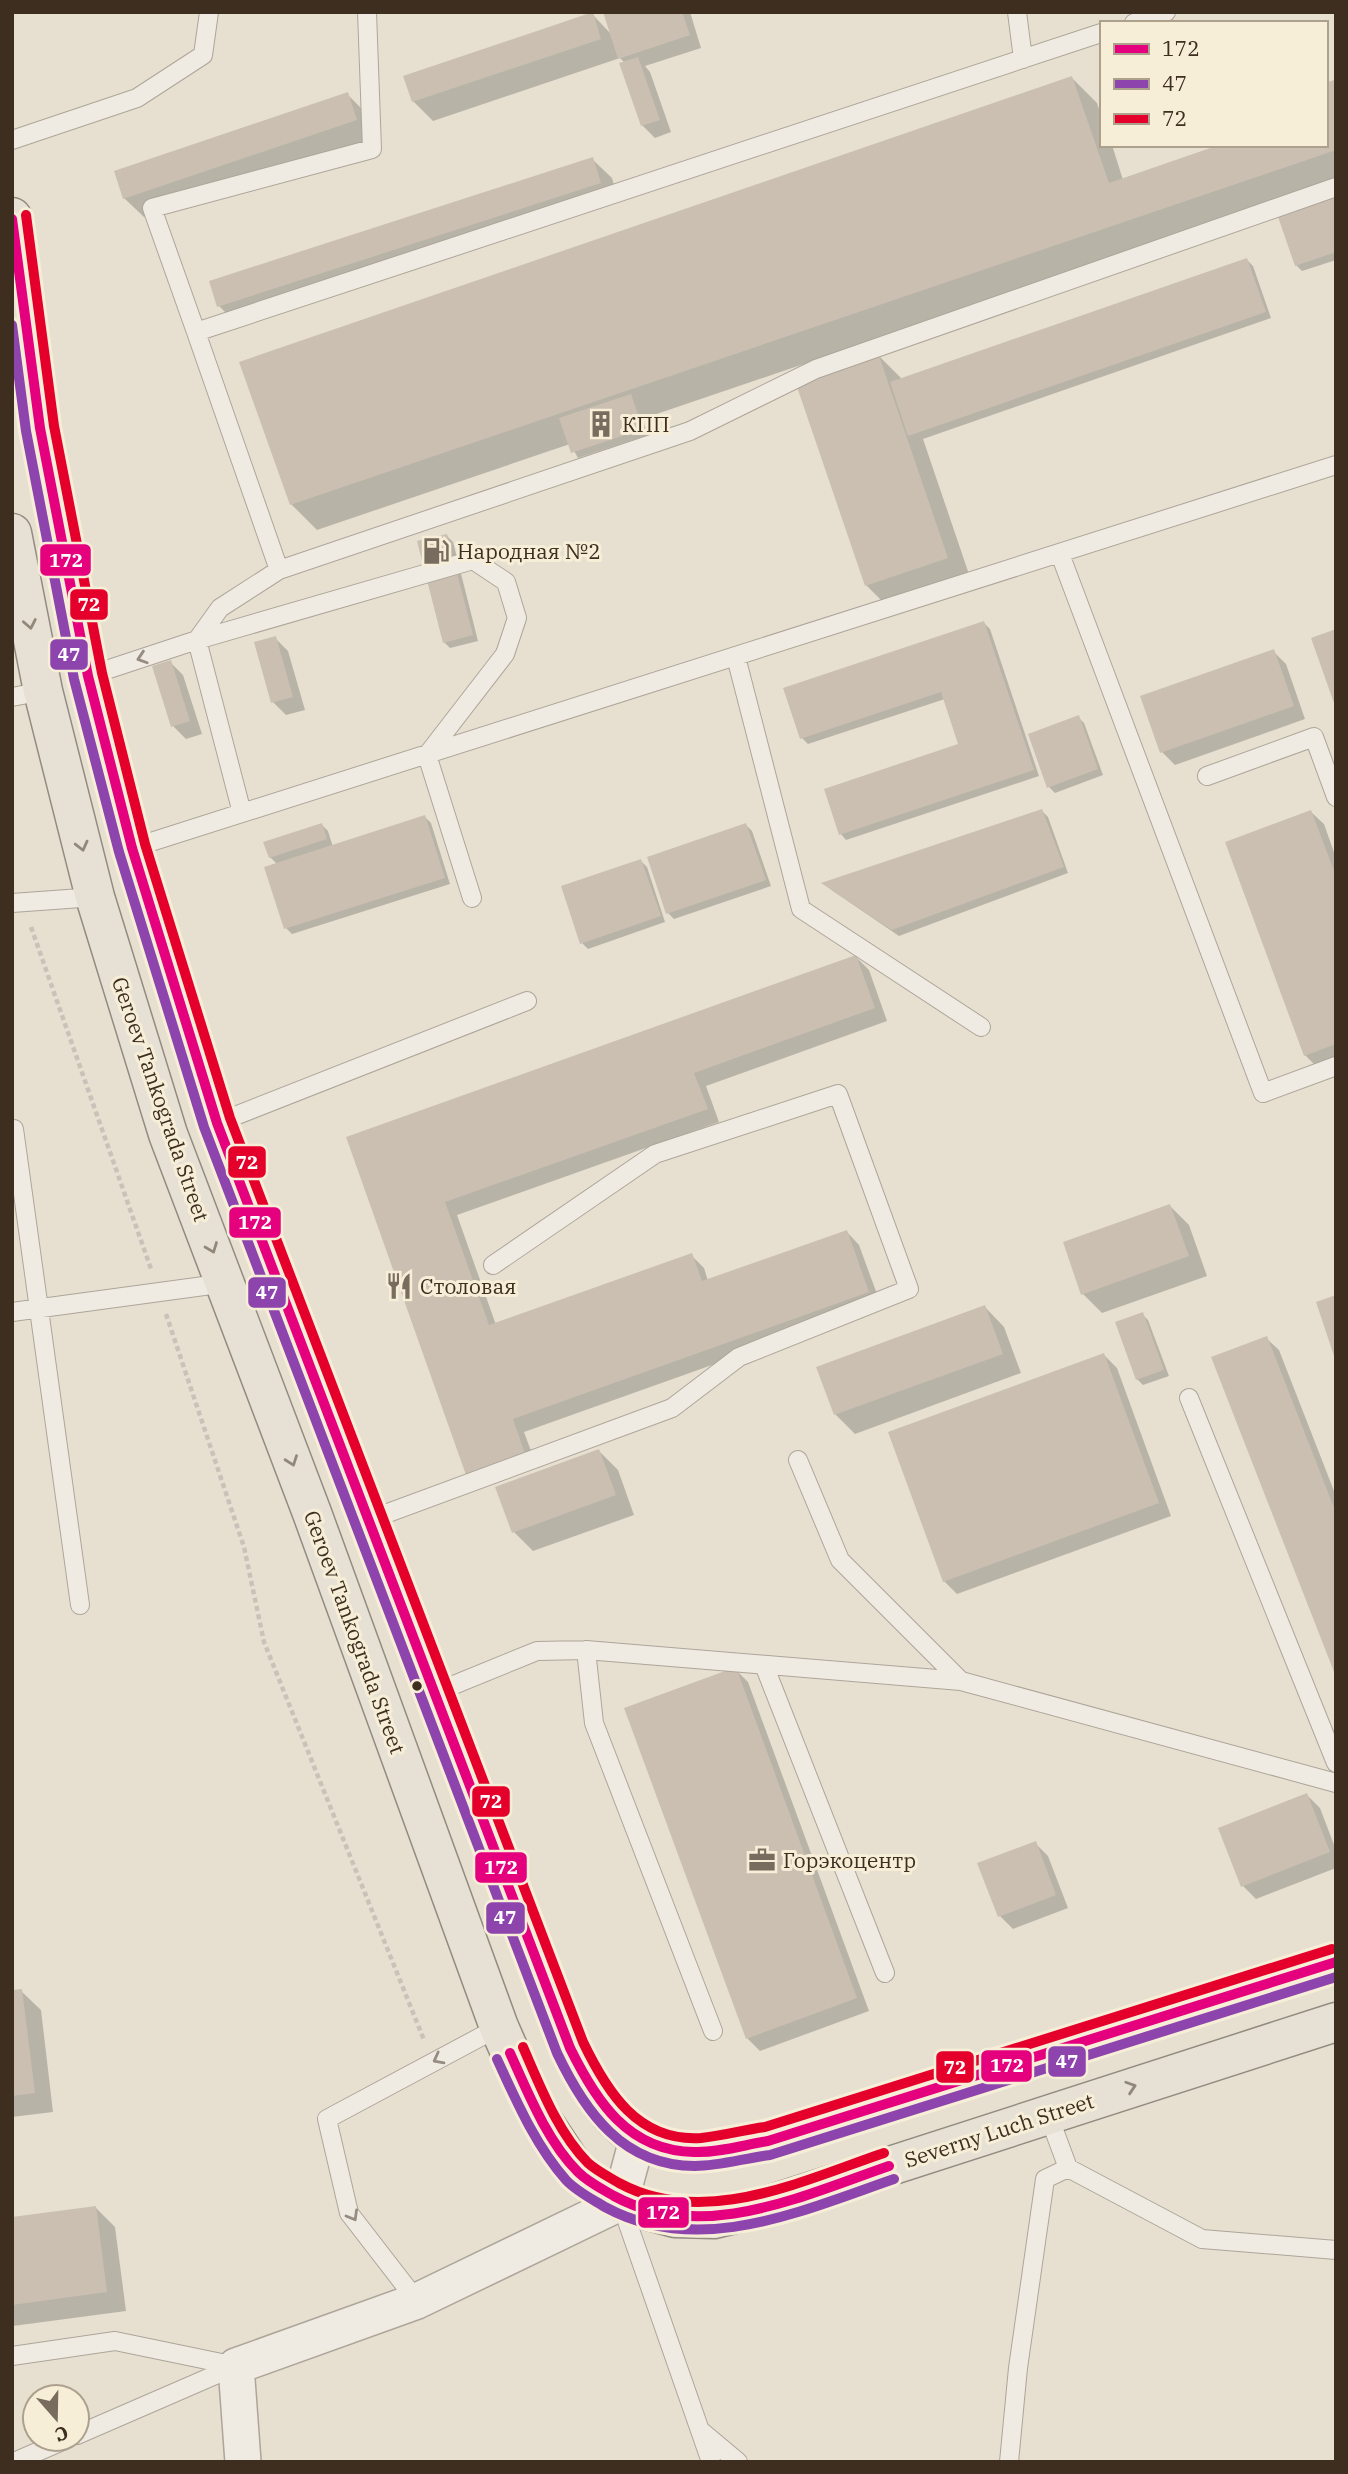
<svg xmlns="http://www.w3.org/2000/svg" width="1348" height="2474" viewBox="0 0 1348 2474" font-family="'IBM Plex Serif',serif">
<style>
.shadow{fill:#0003}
.building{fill:#cbbfb2}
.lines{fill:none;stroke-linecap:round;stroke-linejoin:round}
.lane-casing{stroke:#ada599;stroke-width:20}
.street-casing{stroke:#ada599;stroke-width:38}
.primary-casing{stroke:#928b80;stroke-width:41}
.path{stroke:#c8c2b9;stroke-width:4.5;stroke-dasharray:5 3.5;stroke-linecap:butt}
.lane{stroke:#efebe3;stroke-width:18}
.street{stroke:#efebe3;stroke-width:35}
.primary{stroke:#e6e1d4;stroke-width:38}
.bus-1-casing{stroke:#f7eed8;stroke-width:16}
.bus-2-casing{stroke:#f7eed8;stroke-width:16}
.bus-3-casing{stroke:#f7eed8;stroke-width:16}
.bus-1{stroke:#e5007d;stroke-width:10}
.bus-2{stroke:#8e44ad;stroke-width:10}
.bus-3{stroke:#e4002b;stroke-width:10}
.oneway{stroke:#92887a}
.oneway2{stroke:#968c82}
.bus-dot{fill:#3d2e20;stroke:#f7eed8;stroke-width:2.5}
.labels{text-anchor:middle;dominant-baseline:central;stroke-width:6;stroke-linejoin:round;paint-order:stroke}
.poi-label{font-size:21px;fill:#3d2e20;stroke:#f7eed8;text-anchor:start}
.street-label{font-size:21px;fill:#3d2e20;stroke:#f7eed8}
.line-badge{stroke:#f7eed8;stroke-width:2.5}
.badge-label{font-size:19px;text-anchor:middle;font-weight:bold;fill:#fff}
</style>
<rect width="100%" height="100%" fill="#e7e0d1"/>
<!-- shadow -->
<path class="shadow" d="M605,12H690L701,48L645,66L650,72L671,132L655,138L642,125L625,63L620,58L433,121L413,101L592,14L612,35Z
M1072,78L1097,103L1101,115V145H1112L1123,180L1325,145L1334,82L1336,183L642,419L648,435L578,458L570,444L317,530L291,504Z
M347,94L367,114L375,139L144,217L124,198Z
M592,159L612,178L619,202L238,325L219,306Z
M1336,196V260L1302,271L1296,265Z
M1247,260L1253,266L1271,318L923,439L972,583L892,611L867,586L798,382L878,355L903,380Z
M447,536L453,542L478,641L450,648L444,642Z
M984,623L990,629L1039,776L846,840L841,834L960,745L945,699L808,744L802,738Z
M275,638L288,651L305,710L286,715L273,702Z
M1273,651L1286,664L1305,719L1175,765L1162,752Z
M170,662L183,675L202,734L186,739L173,726Z
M1078,717L1084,723L1103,775L1055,793L1049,787Z
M1042,811L1048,817L1068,873L899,936L830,889Z
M1311,812L1324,824L1336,858V1061L1318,1068L1305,1055Z
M425,817L431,823L450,884L292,934L286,928L278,865L270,857L322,825L328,831L333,847Z
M746,825L752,831L771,886L674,919L668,913Z
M641,861L647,867L665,922L588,949L582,943Z
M856,957L869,970L887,1021L706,1086L719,1122L457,1215L496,1325L691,1255L704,1268L708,1281L847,1232L859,1245L881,1305L524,1432L537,1467L480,1487L348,1138Z
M1170,1206L1189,1225L1207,1276L1102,1313L1083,1294Z
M985,1307L1004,1327L1021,1373L855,1434L835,1414Z
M1142,1314L1148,1320L1169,1376L1143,1385L1137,1379Z
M1266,1338L1279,1350L1336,1496V1673Z
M1104,1355L1117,1368L1171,1516L957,1594L944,1581Z
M599,1451L618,1470L634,1515L533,1551L514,1532Z
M735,1669L748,1682L869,2011L760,2051L747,2038Z
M1307,1795L1320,1808L1336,1850V1868L1256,1899L1243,1886Z
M1035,1843L1048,1856L1068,1908L1013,1929L1000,1916L980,1864Z
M21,1991L41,2010L53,2112L12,2117V1992Z
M95,2207L115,2227L126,2311L13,2326L12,2219Z"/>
<!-- building -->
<path class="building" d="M593,12L601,39L412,102L403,76Z
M603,12H682L690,35L618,59Z
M638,57L660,120L641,126L619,63Z
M1072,76L1109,183L1219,145H1325V83L1334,80L1336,150L290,505L239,362Z
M348,92L357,120L123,199L114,171Z
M593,157L601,183L217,307L209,281Z
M1336,194V252L1295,266L1277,214Z
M1247,258L1266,312L908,436L890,382Z
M878,353L948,558L865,586L795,381Z
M631,394L643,429L571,453L559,418Z
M447,534L473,635L443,643L417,541Z
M984,621L1034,770L839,835L824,789L958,744L941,692L800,739L783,688Z
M1336,629V706H1335L1311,638Z
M276,636L293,697L271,703L254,642Z
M1274,649L1294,706L1160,753L1140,696Z
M171,660L190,721L171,727L152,666Z
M1079,715L1098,769L1047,788L1028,734Z
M1042,809L1064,867L892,930L821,883Z
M1311,810L1336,876V1044L1304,1056L1225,842Z
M425,815L445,878L284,929L264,867Z
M322,823L327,839L269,858L263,842Z
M746,823L766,880L666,914L647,857Z
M641,859L661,916L580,944L561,886Z
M856,955L875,1008L694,1073L708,1109L445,1202L489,1325L692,1253L702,1281L847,1230L869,1292L513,1419L525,1454L466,1475L346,1137Z
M1170,1204L1189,1256L1081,1295L1063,1242Z
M1336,1295V1358L1335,1359L1316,1302Z
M985,1305L1003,1354L834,1415L816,1367Z
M1143,1312L1164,1370L1136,1380L1115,1322Z
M1267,1336L1336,1513V1677L1211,1357Z
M1104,1353L1159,1503L943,1582L888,1432Z
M599,1449L616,1495L512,1533L495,1487Z
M736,1667L857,1998L746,2039L624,1708Z
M1307,1793L1330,1852L1241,1887L1218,1828Z
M1036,1841L1056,1895L998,1917L977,1863Z
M22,1989L35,2093L12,2096V1990Z
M96,2206L107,2292L12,2305V2217Z"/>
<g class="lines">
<defs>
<path id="lane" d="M1017,12L1023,59
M1134,23L1166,12
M12,140L137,98L203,55L209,12
M196,332L152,208L372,149L367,12
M1060,554L1263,1093L1336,1066
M279,570L690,431L816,369L1336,187
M736,657L801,909L981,1027
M88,676L197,640L473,560L506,582L517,618L505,654L427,755L472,898
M12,697L43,691
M1207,776L1314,737L1336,797
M242,813L197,640L220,608L279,570L196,332L1101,33
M132,848L1336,465
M12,903L95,897
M217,1123L527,1001
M14,1129L80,1605
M12,1312L226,1283
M1189,1398L1336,1763
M798,1460L840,1560L961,1681
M369,1520L672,1408L739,1357L909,1289L838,1094L655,1154L493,1265
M586,1650L594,1723L713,2031
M764,1665L885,1973
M434,1693L537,1651L586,1650L961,1681L1336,1783
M1068,2168L1202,2239L1336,2250
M621,2204L711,2462
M417,2301L349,2213L327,2119L499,2027
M12,2356L115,2341L236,2366
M701,2431L738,2462
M77,2435L236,2366
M14,2462L67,2439
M1009,2462L1018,2368L1045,2179L1068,2168L1048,2114"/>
<path id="street" d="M243,2462L236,2366L417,2301L620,2203L637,2140"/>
<path id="primary" d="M12,217L40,428L88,676L132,848L217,1123L570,2048C596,2102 625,2152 693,2152C717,2152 744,2144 768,2141L1336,1962
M12,533L43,691L95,897L168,1134L312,1513L499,2027L535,2109L576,2171L620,2203L675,2218L714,2219L763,2207L1336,2022"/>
</defs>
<!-- lane casing -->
<use href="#lane" class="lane-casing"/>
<!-- street casing -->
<use href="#street" class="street-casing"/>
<!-- primary casing -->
<use href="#primary" class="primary-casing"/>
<!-- path -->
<path class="path" d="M31,927L151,1269
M166,1314L244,1547L264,1642L424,2040"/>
<!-- lane -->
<use href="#lane" class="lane"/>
<!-- street -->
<use href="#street" class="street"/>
<!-- primary -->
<use href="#primary" class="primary"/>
<defs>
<path id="bus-1" d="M12,219L40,428L88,676L132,848L217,1123L570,2048C596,2101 628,2151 694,2152C718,2153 744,2145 768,2141L1336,1962
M510,2053C528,2093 547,2141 578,2172C588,2182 602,2189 614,2196C702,2244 802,2196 889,2166"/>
<path id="bus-2" d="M12,325L26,431L74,679L119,852L204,1127L557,2053C585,2112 623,2166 695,2166C720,2166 745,2158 770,2155L1336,1977
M497,2059C516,2100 535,2145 566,2180C576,2191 592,2199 605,2207C699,2258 801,2211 894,2179"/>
<path id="bus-3" d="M26,215L54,426L102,673L145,844L230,1118L583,2042C607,2092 638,2142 701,2138C722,2136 743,2130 765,2127L1332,1949
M523,2047C540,2086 558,2133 588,2163C597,2171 609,2177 619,2183C704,2229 801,2181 884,2153"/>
</defs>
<!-- bus-1 casing -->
<use href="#bus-1" class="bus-1-casing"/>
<!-- bus-2 casing -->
<use href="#bus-2" class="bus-2-casing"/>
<!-- bus-3 casing -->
<use href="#bus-3" class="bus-3-casing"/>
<!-- bus-1 -->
<use href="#bus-1" class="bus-1"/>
<!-- bus-2 -->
<use href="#bus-2" class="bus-2"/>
<!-- bus-3 -->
<use href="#bus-3" class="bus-3"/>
</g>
<!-- one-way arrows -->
<defs><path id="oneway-chevron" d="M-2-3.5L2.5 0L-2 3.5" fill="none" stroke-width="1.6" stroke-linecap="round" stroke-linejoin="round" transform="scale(1.75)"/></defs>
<g class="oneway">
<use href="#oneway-chevron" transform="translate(30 624) rotate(79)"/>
<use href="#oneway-chevron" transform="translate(82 846) rotate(76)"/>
<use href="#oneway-chevron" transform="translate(212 1248) rotate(69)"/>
<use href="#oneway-chevron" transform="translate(292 1461) rotate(70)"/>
<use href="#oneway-chevron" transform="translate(1131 2087) rotate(-18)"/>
</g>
<g class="oneway2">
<use href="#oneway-chevron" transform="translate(142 658) rotate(162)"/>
<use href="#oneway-chevron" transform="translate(438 2059) rotate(152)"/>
<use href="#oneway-chevron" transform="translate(353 2216) rotate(60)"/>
</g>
<!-- icons -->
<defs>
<symbol id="building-bare" viewBox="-9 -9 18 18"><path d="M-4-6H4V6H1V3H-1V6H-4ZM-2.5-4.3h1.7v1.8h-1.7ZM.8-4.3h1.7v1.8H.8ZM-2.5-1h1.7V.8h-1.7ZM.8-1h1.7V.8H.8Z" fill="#786c5e" stroke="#f7eed8" stroke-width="2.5" paint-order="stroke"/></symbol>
<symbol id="fuel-bare" viewBox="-9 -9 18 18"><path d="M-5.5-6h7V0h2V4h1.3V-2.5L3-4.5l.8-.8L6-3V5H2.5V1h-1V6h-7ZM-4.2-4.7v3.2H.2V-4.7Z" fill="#786c5e" stroke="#f7eed8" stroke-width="2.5" paint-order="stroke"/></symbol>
<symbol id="restaurant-bare" viewBox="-9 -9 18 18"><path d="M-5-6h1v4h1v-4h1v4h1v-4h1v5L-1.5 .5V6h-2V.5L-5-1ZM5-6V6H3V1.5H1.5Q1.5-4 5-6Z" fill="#786c5e" stroke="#f7eed8" stroke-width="2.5" paint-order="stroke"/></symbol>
<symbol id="office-bare" viewBox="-9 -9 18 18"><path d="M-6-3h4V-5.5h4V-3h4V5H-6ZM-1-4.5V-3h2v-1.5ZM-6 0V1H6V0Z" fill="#786c5e" stroke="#f7eed8" stroke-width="2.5" paint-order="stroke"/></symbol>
</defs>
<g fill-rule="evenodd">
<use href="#building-bare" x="582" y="405" width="38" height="38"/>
<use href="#fuel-bare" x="417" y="532" width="38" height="38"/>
<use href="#restaurant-bare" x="380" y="1267" width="38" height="38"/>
<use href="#office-bare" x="743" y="1841" width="38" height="38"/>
</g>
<!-- markers -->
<circle class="bus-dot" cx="417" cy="1686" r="6"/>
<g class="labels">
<!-- poi labels -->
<g class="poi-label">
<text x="622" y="424">КПП</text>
<text x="457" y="551">Народная №2</text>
<text x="420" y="1286">Столовая</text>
<text x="783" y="1860">Горэкоцентр</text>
</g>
<!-- street labels -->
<g class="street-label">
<text transform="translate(161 1099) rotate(71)">Geroev Tankograda Street</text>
<text transform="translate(355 1632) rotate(70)">Geroev Tankograda Street</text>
<text transform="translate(999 2130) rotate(-18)">Severny Luch Street</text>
</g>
</g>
<g class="line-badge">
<rect x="39" y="543" width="53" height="34" rx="7" fill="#e5007d"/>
<rect x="69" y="588" width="40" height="33" rx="7" fill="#e4002b"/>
<rect x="49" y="638" width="40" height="33" rx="7" fill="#8e44ad"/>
<rect x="227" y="1145" width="40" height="34" rx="7" fill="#e4002b"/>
<rect x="228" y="1206" width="54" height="33" rx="7" fill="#e5007d"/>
<rect x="247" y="1276" width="40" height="33" rx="7" fill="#8e44ad"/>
<rect x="471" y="1785" width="40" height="33" rx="7" fill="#e4002b"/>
<rect x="474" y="1851" width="54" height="33" rx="7" fill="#e5007d"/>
<rect x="485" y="1901" width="41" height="34" rx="7" fill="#8e44ad"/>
<rect x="1047" y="2045" width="40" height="33" rx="7" fill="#8e44ad"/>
<rect x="980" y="2049" width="53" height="34" rx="7" fill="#e5007d"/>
<rect x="935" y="2050" width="40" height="34" rx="7" fill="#e4002b"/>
<rect x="637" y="2196" width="53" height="33" rx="7" fill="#e5007d"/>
</g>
<g class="badge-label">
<text x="66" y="567">172</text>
<text x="89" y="611">72</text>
<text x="69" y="661">47</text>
<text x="247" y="1169">72</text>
<text x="255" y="1229">172</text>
<text x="267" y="1299">47</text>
<text x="491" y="1808">72</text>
<text x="501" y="1874">172</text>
<text x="505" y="1924">47</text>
<text x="1067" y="2068">47</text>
<text x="1007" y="2072">172</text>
<text x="955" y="2074">72</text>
<text x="663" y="2219">172</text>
</g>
<!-- border -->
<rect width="1348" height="2474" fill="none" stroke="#3d2e20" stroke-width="28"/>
<!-- legend -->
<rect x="1100" y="21" width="228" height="126" fill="#f7eed8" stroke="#ada18e" stroke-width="2"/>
<rect x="1114" y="44" width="35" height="10" fill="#e5007d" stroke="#ada18e" stroke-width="2"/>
<text x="1162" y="56" font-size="21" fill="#3d2e20">172</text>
<rect x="1114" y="79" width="35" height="10" fill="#8e44ad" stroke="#ada18e" stroke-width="2"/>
<text x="1162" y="91" font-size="21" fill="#3d2e20">47</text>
<rect x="1114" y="114" width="35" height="10" fill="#e4002b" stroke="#ada18e" stroke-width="2"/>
<text x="1162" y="126" font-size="21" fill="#3d2e20">72</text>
<!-- north arrow -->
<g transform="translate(56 2418) rotate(160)"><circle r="33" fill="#f7eed8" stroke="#ada18e" stroke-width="2"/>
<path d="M0-5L12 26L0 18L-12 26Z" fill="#786c5e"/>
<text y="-10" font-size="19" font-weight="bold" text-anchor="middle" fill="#3d2e20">С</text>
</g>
</svg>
